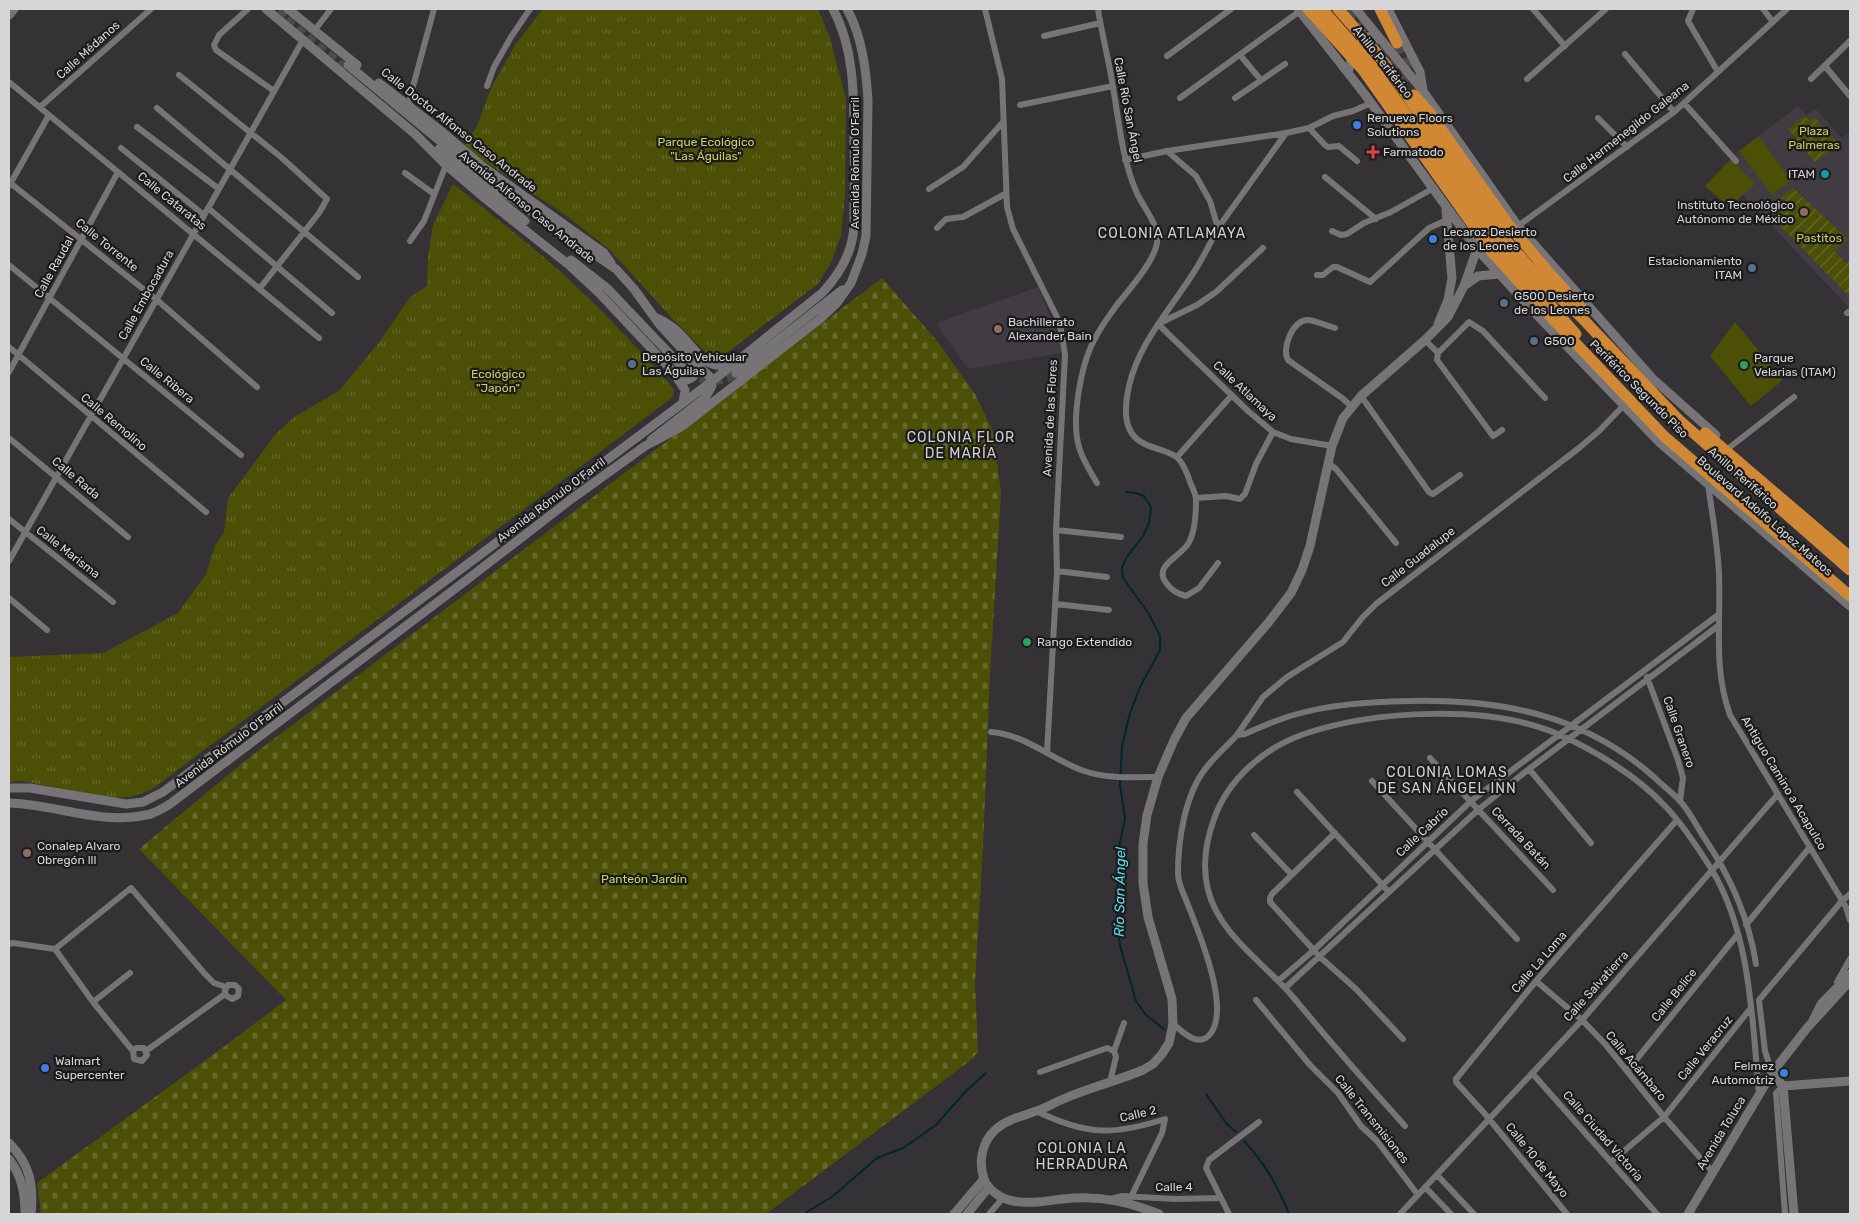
<svg xmlns="http://www.w3.org/2000/svg" width="1859" height="1223" viewBox="0 0 1859 1223" font-family="Rubik,sans-serif">
<style>
.built{fill:#413b42}
.grass{fill:#4c5006}
.cemetery{fill:url(#cemetery-stones)}
.park{fill:url(#park-tufts)}
.garden{fill:url(#garden-furrows)}
.lines{fill:none;stroke-linecap:round;stroke-linejoin:round}
.stream{stroke:#00272c;stroke-width:2}
.secondary-tunnel{stroke:#4c4a4d;stroke-width:9;stroke-dasharray:9 4.5;stroke-linecap:butt}
.highway-tunnel{stroke:#4c4a4d;stroke-width:11;stroke-dasharray:11 5.5;stroke-linecap:butt}
.street{stroke:#777477;stroke-width:6}
.secondary{stroke:#777477;stroke-width:9}
.highway{stroke:#d18835;stroke-width:11}
.shop-dot{fill:#3f7fe0;stroke:#1b1b1c;stroke-width:2}
.health-dot{fill:#e0444e;stroke:#1b1b1c;stroke-width:2}
.culture-dot{fill:#0f9aa8;stroke:#1b1b1c;stroke-width:2}
.education-dot{fill:#8d6e63;stroke:#1b1b1c;stroke-width:2}
.service-dot{fill:#5c6f8a;stroke:#1b1b1c;stroke-width:2}
.leisure-dot{fill:#2e9e5b;stroke:#1b1b1c;stroke-width:2}
.labels{text-anchor:middle;dominant-baseline:central;stroke-width:4.5;stroke-linejoin:round;paint-order:stroke}
.street-label{font-size:12px;fill:#d6d5d7;stroke:#1b1b1c}
.poi-label{font-size:12px;fill:#d6d5d7;stroke:#1b1b1c;text-anchor:start}
.park-label{font-size:12px;fill:#c8d25a;stroke:#1b1b1c}
.neighbourhood-label{font-size:14px;letter-spacing:1px;fill:#d2cfd2;stroke:#1b1b1c}
.water-label{font-size:14px;font-style:italic;fill:#5bddef;stroke:#1b1b1c}
</style>
<defs>
<pattern id="cemetery-stones" width="16" height="16" patternUnits="userSpaceOnUse" patternTransform="scale(1.25)"><rect width="16" height="16" fill="#4c5006"/><path d="M2 7V4a2 2 0 0 1 4 0v3zM10 15v-3a2 2 0 0 1 4 0v3z" fill="#65682a"/></pattern>
<pattern id="park-tufts" width="24" height="20" patternUnits="userSpaceOnUse" patternTransform="scale(1.25)"><rect width="24" height="20" fill="#4c5006"/><path d="M3 7l-1-3M5 7V3M7 7l1-3M15 17l-1-3M17 17v-4M19 17l1-3" fill="none" stroke="#65682a"/></pattern>
<pattern id="garden-furrows" width="10" height="10" patternUnits="userSpaceOnUse" patternTransform="scale(1.25)"><rect width="10" height="10" fill="#4c5006"/><path d="M-1 1l2-2M0 10L10 0M9 11l2-2" fill="none" stroke="#65682a"/></pattern>
</defs>
<rect width="100%" height="100%" fill="#343235"/>
<!-- built -->
<path class="built" d="M1798,106L1806,115L1816,109L1842,138L1850,132V309L1743,195L1729,207L1705,186L1739,151Z
M1038,287L1058,335L1061,353L968,369L936,323Z"/>
<!-- grass -->
<path class="grass" d="M1759,136L1791,181L1772,195L1739,151Z
M1731,159L1755,184L1729,207L1705,186Z
M1735,322L1783,380L1751,406L1710,356Z"/>
<!-- cemetery -->
<path class="cemetery" d="M882,278L937,341L975,394L993,432L1001,493L990,673L983,849L975,982L978,1052L971,1060L766,1214H41L37,1183L221,1049L286,1000L139,849L246,760Z"/>
<!-- park -->
<path class="park" d="M543,9H818L830,38L846,99L845,197L841,235L832,261L818,284L720,358L710,357L672,318L610,250L564,214L463,147L477,126L491,88L515,45Z
M453,184C496,218 540,252 579,289C613,321 643,355 674,389L673,397L151,790L130,797L113,798L22,781L9,782V657L103,653L178,613L206,574L215,546L224,532L228,498L275,435L294,417L339,391L380,341L410,297L427,286L428,256L433,225Z"/>
<!-- garden -->
<path class="garden" d="M1805,116L1809,120L1814,117L1839,144L1815,162L1788,129Z
M1793,188L1848,239L1834,251L1846,263L1850,260V297L1765,211Z"/>
<g class="lines">
<!-- stream -->
<path class="stream" d="M1126,492L1136,493L1144,496L1151,507L1149,523L1143,536L1126,558L1122,568L1123,578L1149,614L1160,636V650L1140,687L1130,713L1122,746L1120,785L1125,819L1118,852L1117,922L1120,945L1136,1001L1146,1015L1165,1030
M1206,1094L1226,1123L1236,1132
M1244,1141C1265,1163 1278,1186 1289,1214
M804,1214L833,1196L877,1158L903,1148L936,1125L966,1091L986,1073"/>
<!-- secondary-tunnel -->
<path class="secondary-tunnel" d="M280,9L294,20
M286,20L346,69
M688,372C703,381 722,384 736,373"/>
<!-- highway-tunnel -->
<path class="highway-tunnel" d="M1349,9L1386,52L1405,85
M1397,43L1407,68L1409,77
M1502,226L1536,265"/>
<!-- street -->
<path class="street" d="M248,9L219,35L214,45L216,50L274,91
M985,9L1002,79L1007,207L1013,229L1057,317L1061,330L1065,355L1056,530L1057,571L1047,753
M1533,9L1565,46
M1693,9L1688,21L1718,72
M1763,9L1773,22
M314,31L331,9
M1044,36L1100,23
M1625,54L1674,112
M1240,55L1261,80
M1167,56L1231,9
M1825,66L1850,96
M179,75L282,158L327,199L319,213L260,288
M1527,79L1606,9
M1811,79L1850,41
M9,82L319,338
M487,86L494,67L511,37L530,9
M1180,98L1300,11
M1235,98L1285,64
M1684,103L1736,161
M408,105L434,9
M1020,105L1113,86
M40,107L151,9
M157,108L358,277
M1598,118L1627,147
M137,127L219,189
M1309,128L1325,145L1328,147L1339,146L1357,161
M121,148L204,215
M1167,151L1196,176L1210,201L1218,228C1210,244 1202,260 1192,275C1169,311 1139,343 1129,386C1124,409 1122,435 1147,445C1156,449 1167,451 1175,456C1182,460 1188,475 1190,482C1192,487 1196,494 1196,500C1196,513 1195,533 1188,544C1179,558 1152,566 1167,584C1172,591 1178,594 1186,596L1199,588L1218,563
M1125,160L1167,151L1286,133L1309,128L1333,116L1353,111L1371,103
M405,173L434,194
M1325,177L1376,219
M9,182L157,300L257,387
M9,186L49,115
M929,189L963,167L1003,122
M208,208L332,313
M1518,226L1674,112L1787,9
M937,228L946,219L963,217L1005,194
M1218,228L1286,133
M1332,231L1341,235L1347,234L1364,223L1391,212L1432,189
M410,241L424,221L446,165
M1263,248L1216,292L1197,305L1158,324L1248,411L1273,432L1291,439L1332,446
M9,265L241,455
M1317,275H1323L1333,267H1337L1370,282L1429,228L1447,220
M1847,313L1850,311
M1335,328C1327,326 1317,321 1308,320C1293,319 1281,349 1288,360L1342,398L1351,406
M1425,340L1438,353L1437,360L1493,436L1502,430
M9,347L206,512
M1438,353L1469,322L1483,331L1545,398
M9,372L118,172
M1361,396L1429,492L1433,494L1460,475
M9,438L128,537
M1730,447L1794,397
M1177,457L1232,395
M1328,463L1336,469L1396,543
M1097,483C1091,473 1085,463 1081,453C1069,424 1081,361 1097,335C1102,325 1110,315 1116,306C1128,291 1154,262 1157,243C1159,223 1143,208 1136,191C1122,158 1119,122 1113,87C1109,61 1102,35 1098,9
M1708,484C1712,514 1718,545 1719,575C1721,625 1713,667 1730,715L1846,907L1850,920
M1196,498L1226,496L1240,499L1245,494L1256,464L1273,432
M9,519L113,602
M1056,530L1121,537
M9,561L303,40
M1057,571L1107,577
M9,598L47,630
M1056,604L1109,610
M1647,677L1678,760L1683,778L1680,801
M991,732C1027,735 1052,760 1084,771C1107,779 1134,777 1158,777
M1237,735L1263,697L1287,677L1343,642L1362,618L1376,604L1579,448L1599,431L1624,405
M1430,758L1553,890
M1529,769L1591,843
M1372,781L1517,939
M1297,792L1389,892
M1335,833L1272,894L1270,898V902L1320,957L1356,989L1403,1039
M1254,835L1292,875
M1746,925L1810,847
M9,944L13,943L55,949L131,888L205,974L214,983L226,987
M55,949L93,1002L133,1051L134,1059L142,1061L147,1055L144,1048H136L133,1051
M1278,981L1314,950L1471,801L1718,615
M1536,981L1582,1020L1606,1045L1664,1117L1712,1171
M1837,982L1850,959
M1285,988L1479,809L1529,769L1718,626
M1256,1000L1310,1065L1338,1093L1361,1126L1377,1141L1418,1195
M93,1002L130,973
M1812,1019L1820,1003L1850,972
M1173,1024C1184,1033 1199,1049 1211,1033C1230,1006 1199,933 1188,905C1184,894 1178,885 1178,873C1178,840 1185,794 1206,768C1215,756 1227,746 1237,735L1245,734C1260,727 1275,721 1290,716C1329,704 1370,702 1410,701C1502,699 1585,715 1655,778C1663,786 1673,793 1680,801C1690,812 1697,827 1705,839C1730,876 1749,919 1756,964
M146,1051L225,994V990L228,985H235L239,989L238,996L232,999L227,996L225,994
M1114,1051L1124,1023
M1627,1071L1738,934
M1040,1072L1107,1048L1114,1051L1116,1057L1110,1082
M1532,1073L1657,1214
M1772,1073L1765,1051L1759,1000L1841,902L1850,894
M1783,1086L1776,1093L1785,1214
M1036,1111C1086,1135 1112,1136 1165,1119L1162,1133L1131,1197
M1405,1126C1382,1100 1359,1075 1337,1049C1319,1029 1303,1008 1286,989C1258,959 1218,931 1208,890C1202,866 1206,841 1214,819C1228,779 1264,748 1304,734C1375,710 1491,704 1560,735C1596,751 1638,777 1665,806C1680,821 1700,851 1712,870C1751,936 1752,1019 1759,1093
M1611,1162L1664,1117L1750,1009
M1437,1175L1474,1214
M1425,1187L1451,1214
M1110,1199L1122,1196L1175,1199L1221,1198
M989,1214L1003,1198
M1229,1214L1206,1168L1209,1160L1259,1122
M1400,1214L1582,1020L1778,794
M1567,1214L1485,1114L1456,1082V1079L1536,981L1677,820"/>
<!-- secondary -->
<path class="secondary" d="M266,9L415,134L446,165L487,200L569,265L599,293L647,344L674,373L685,390L683,402
M288,9L357,65
M1298,9L1366,96L1477,249L1531,309L1659,442L1850,606
M1356,9L1423,91L1518,226L1652,378L1716,435
M1388,9L1420,72L1423,90
M9,15L14,9
M348,65L497,188L616,269L634,289L660,325L690,358L710,377L712,386L705,398L651,440
M1348,73L1352,56L1363,39L1371,36L1381,40
M379,83L440,130L482,166L604,253L611,263
M439,149L466,174L525,221
M571,260L607,288L686,371
M1464,286L1478,276L1499,274
M657,318C665,322 674,327 680,334C695,348 706,373 730,363
M1438,324L1448,300L1452,278L1446,210
M736,373L842,290
M676,374L687,380C698,377 696,368 691,361
M9,788H30L126,804L143,802L163,792L711,382L822,293C840,274 853,252 854,225C854,196 855,166 854,137C854,94 854,48 833,9
M9,803C54,804 100,825 146,815C154,814 163,808 170,804L464,582L570,500L645,446L681,427L820,319L837,303L851,283L862,254L866,236L868,100C866,69 862,36 847,9
M1772,1073L1783,1086L1794,1214
M1783,1086L1850,1081
M9,1143C30,1164 34,1185 31,1214
M9,1159C22,1176 25,1194 25,1214
M954,1214L984,1179
M967,1214L989,1187
M1159,1214C1131,1203 1105,1196 1074,1198C1054,1199 1033,1205 1013,1201C1001,1199 988,1190 984,1179C978,1162 982,1142 995,1130C1008,1118 1028,1115 1044,1108C1050,1106 1055,1102 1061,1100C1088,1088 1117,1081 1143,1070L1153,1064L1162,1054L1169,1043L1173,1024L1172,999L1148,917L1143,883V844L1147,815L1158,777L1174,740L1186,718L1268,623L1291,593L1302,570L1310,546L1332,446L1343,418L1361,396L1425,340L1448,317L1464,286L1483,232
M1688,1214L1772,1073L1807,1028L1850,981"/>
<!-- highway -->
<path class="highway" d="M1308,9L1363,70L1492,252L1548,314L1665,437L1850,596
M1322,9L1372,66L1499,246L1576,334
M1338,9L1381,58L1507,242L1544,283L1580,316L1680,421L1850,570
M1380,9L1397,43
M1414,95L1429,112L1508,224L1551,275L1583,310
M1705,433L1850,557"/>
</g>
<!-- markers -->
<g class="shop-dot">
<circle cx="1357" cy="125" r="5"/>
<circle cx="1433" cy="239" r="5"/>
<circle cx="45" cy="1068" r="5"/>
<circle cx="1784" cy="1073" r="5"/>
</g>
<path class="health-dot" d="M1370.5 144.5h5v5h5v5h-5v5h-5v-5h-5v-5h5z"/>
<circle class="culture-dot" cx="1825" cy="174" r="5"/>
<g class="education-dot">
<circle cx="1804" cy="212" r="5"/>
<circle cx="998" cy="329" r="5"/>
<circle cx="27" cy="853" r="5"/>
</g>
<g class="service-dot">
<circle cx="1752" cy="268" r="5"/>
<circle cx="1504" cy="303" r="5"/>
<circle cx="1534" cy="341" r="5"/>
<circle cx="632" cy="364" r="5"/>
</g>
<g class="leisure-dot">
<circle cx="1744" cy="365" r="5"/>
<circle cx="1027" cy="642" r="5"/>
</g>
<g class="labels">
<!-- street labels -->
<g class="street-label">
<text transform="translate(88 50) rotate(-42)">Calle Médanos</text>
<text transform="translate(1383 62) rotate(52)">Anillo Periférico</text>
<text transform="translate(1128 110) rotate(79)">Calle Río San Ángel</text>
<text transform="translate(459 130) rotate(38)">Calle Doctor Alfonso Caso Andrade</text>
<text transform="translate(1626 132) rotate(-38)">Calle Hermenegildo Galeana</text>
<text transform="translate(855 163) rotate(-90)">Avenida Rómulo O'Farril</text>
<text transform="translate(172 201) rotate(39)">Calle Cataratas</text>
<text transform="translate(527 207) rotate(39)">Avenida Alfonso Caso Andrade</text>
<text transform="translate(107 245) rotate(39)">Calle Torrente</text>
<text transform="translate(54 267) rotate(-61)">Calle Raudal</text>
<text transform="translate(146 295) rotate(-61)">Calle Embocadura</text>
<text transform="translate(167 380) rotate(39)">Calle Ribera</text>
<text transform="translate(1639 389) rotate(45)">Periférico Segundo Piso</text>
<text transform="translate(1245 391) rotate(43)">Calle Atlamaya</text>
<text transform="translate(1050 418) rotate(-87)">Avenida de las Flores</text>
<text transform="translate(114 422) rotate(40)">Calle Remolino</text>
<text transform="translate(76 478) rotate(40)">Calle Rada</text>
<text transform="translate(1743 478) rotate(41)">Anillo Periférico</text>
<text transform="translate(551 500) rotate(-37)">Avenida Rómulo O'Farril</text>
<text transform="translate(1765 516) rotate(41)">Boulevard Adolfo López Mateos</text>
<text transform="translate(68 552) rotate(38)">Calle Marisma</text>
<text transform="translate(1418 557) rotate(-38)">Calle Guadalupe</text>
<text transform="translate(1679 732) rotate(71)">Calle Granero</text>
<text transform="translate(229 745) rotate(-37)">Avenida Rómulo O'Farril</text>
<text transform="translate(1784 783) rotate(59)">Antiguo Camino a Acapulco</text>
<text transform="translate(1422 832) rotate(-43)">Calle Cabrío</text>
<text transform="translate(1521 838) rotate(47)">Cerrada Batán</text>
<text transform="translate(1539 962) rotate(-49)">Calle La Loma</text>
<text transform="translate(1596 986) rotate(-48)">Calle Salvatierra</text>
<text transform="translate(1674 995) rotate(-51)">Calle Belice</text>
<text transform="translate(1705 1048) rotate(-51)">Calle Veracruz</text>
<text transform="translate(1636 1066) rotate(50)">Calle Acámbaro</text>
<text transform="translate(1138 1114) rotate(-13)">Calle 2</text>
<text transform="translate(1372 1119) rotate(51)">Calle Transmisiones</text>
<text transform="translate(1721 1133) rotate(-59)">Avenida Toluca</text>
<text transform="translate(1603 1136) rotate(49)">Calle Ciudad Victoria</text>
<text transform="translate(1537 1160) rotate(51)">Calle 10 de Mayo</text>
<text x="1174" y="1187">Calle 4</text>
</g>
<!-- poi labels -->
<g class="poi-label">
<text x="1367" y="118">Renueva Floors<tspan x="1367" dy="14">Solutions</tspan></text>
<text x="1383" y="152">Farmatodo</text>
<text x="1815" y="174" text-anchor="end">ITAM</text>
<text x="1794" y="205" text-anchor="end">Instituto Tecnológico<tspan x="1794" dy="14">Autónomo de México</tspan></text>
<text x="1443" y="232">Lecaroz Desierto<tspan x="1443" dy="14">de los Leones</tspan></text>
<text x="1742" y="261" text-anchor="end">Estacionamiento<tspan x="1742" dy="14">ITAM</tspan></text>
<text x="1514" y="296">G500 Desierto<tspan x="1514" dy="14">de los Leones</tspan></text>
<text x="1008" y="322">Bachillerato<tspan x="1008" dy="14">Alexander Bain</tspan></text>
<text x="1544" y="341">G500</text>
<text x="642" y="357">Depósito Vehicular<tspan x="642" dy="14">Las Águilas</tspan></text>
<text x="1754" y="358">Parque<tspan x="1754" dy="14">Velarias (ITAM)</tspan></text>
<text x="1037" y="642">Rango Extendido</text>
<text x="37" y="846">Conalep Alvaro<tspan x="37" dy="14">Obregón lll</tspan></text>
<text x="55" y="1061">Walmart<tspan x="55" dy="14">Supercenter</tspan></text>
<text x="1774" y="1066" text-anchor="end">Felmez<tspan x="1774" dy="14">Automotriz</tspan></text>
</g>
<!-- park labels -->
<g class="park-label">
<text x="1814" y="131">Plaza<tspan x="1814" dy="14">Palmeras</tspan></text>
<text x="706" y="142">Parque Ecológico<tspan x="706" dy="14">"Las Águilas"</tspan></text>
<text x="1819" y="238">Pastitos</text>
<text x="498" y="374">Ecológico<tspan x="498" dy="14">"Japón"</tspan></text>
<text x="644" y="879">Panteón Jardín</text>
</g>
<!-- neighbourhood labels -->
<g class="neighbourhood-label">
<text x="1172" y="233">COLONIA ATLAMAYA</text>
<text x="961" y="437">COLONIA FLOR<tspan x="961" dy="16">DE MARÍA</tspan></text>
<text x="1447" y="772">COLONIA LOMAS<tspan x="1447" dy="16">DE SAN ÁNGEL INN</tspan></text>
<text x="1082" y="1148">COLONIA LA<tspan x="1082" dy="16">HERRADURA</tspan></text>
</g>
<!-- water labels -->
<g class="water-label">
<text transform="translate(1120 892) rotate(-89)">Río San Ángel</text>
</g>
</g>
<!-- border -->
<rect width="1859" height="1223" fill="none" stroke="#d6d5d7" stroke-width="20"/>
</svg>
